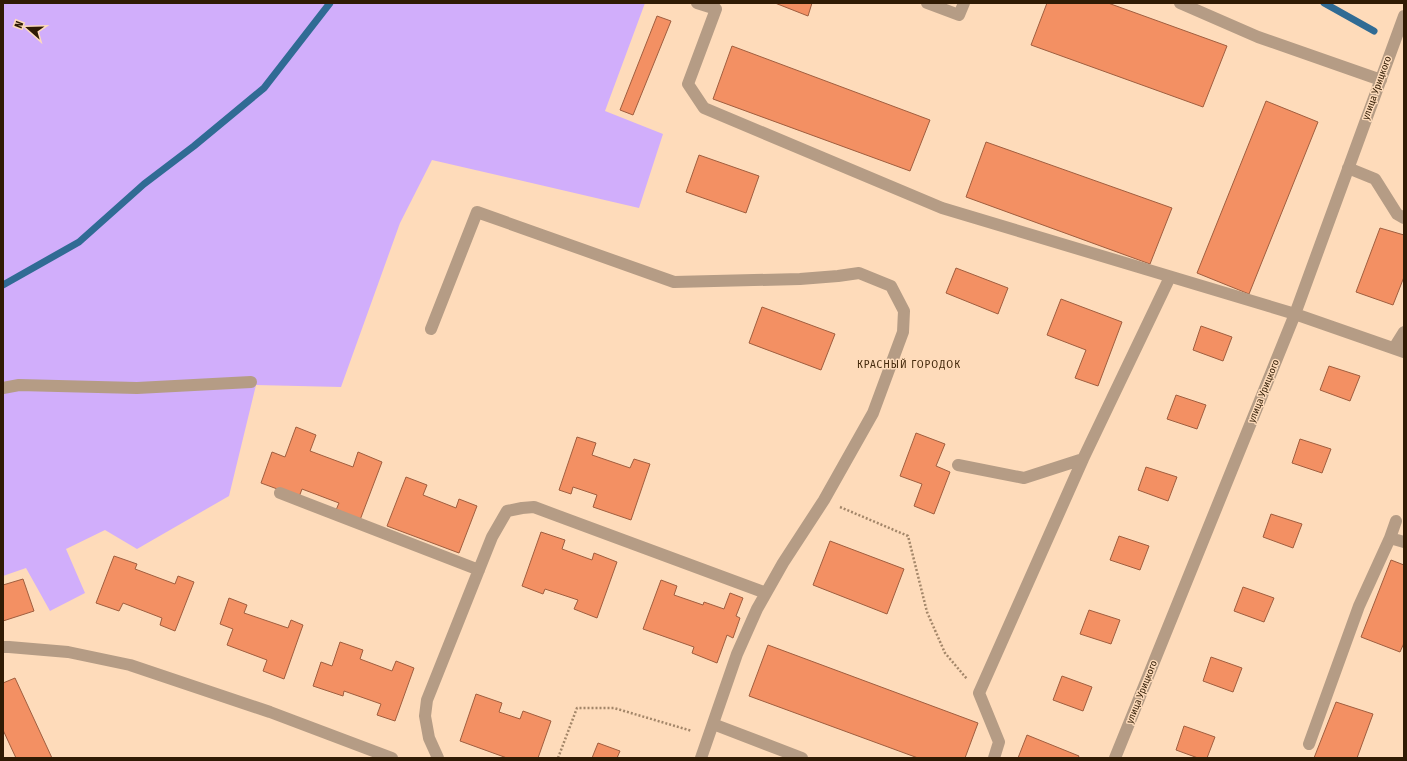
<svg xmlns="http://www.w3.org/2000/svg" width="1407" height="761" viewBox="0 0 1407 761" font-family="'Fira Sans Condensed',sans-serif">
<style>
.green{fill:#d1aefb}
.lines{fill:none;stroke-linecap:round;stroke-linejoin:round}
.stream{stroke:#306b94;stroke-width:7}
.building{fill:#f39063;stroke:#a05e3f}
.path{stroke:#a38669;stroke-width:2.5;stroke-dasharray:2 2;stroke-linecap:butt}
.minor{stroke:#b59c85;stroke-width:12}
.labels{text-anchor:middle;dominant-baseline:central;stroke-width:3;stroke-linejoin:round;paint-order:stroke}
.street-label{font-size:10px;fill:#301b04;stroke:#fedbba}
.neighbourhood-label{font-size:11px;letter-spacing:1px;fill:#462b0e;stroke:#fedbba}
</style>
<rect width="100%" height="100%" fill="#fedbba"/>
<!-- green -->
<path class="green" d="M3,3H645L605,111L663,134L639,208L432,160L400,223L341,387L256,385L229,496L137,549L105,530L66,549L85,593L50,611L26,568L3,576Z"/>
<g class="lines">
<!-- stream -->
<path class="stream" d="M1324,3L1374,31
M3,285L79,242L144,184L194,146L264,88L330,3"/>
</g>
<!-- building -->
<path class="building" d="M775,3H812L808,16Z
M1047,3H1108L1227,46L1203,107L1031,45Z
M657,16L671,21L633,115L620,110Z
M732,46L930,120L910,171L713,99Z
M1266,101L1318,122L1249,294L1197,273Z
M986,142L1172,208L1150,264L966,197Z
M699,155L759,176L746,213L686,192Z
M1380,228L1404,235V277L1393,305L1356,292Z
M956,268L1008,288L998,314L946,293Z
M1061,299L1122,322L1098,386L1075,378L1086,350L1047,335Z
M762,307L835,334L821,370L749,343Z
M1201,326L1232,337L1223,361L1193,350Z
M1329,366L1360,376L1350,401L1320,390Z
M1176,395L1206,405L1197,429L1167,419Z
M296,427L316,435L310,451L353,467L358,452L382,462L360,520L336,510L339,503L302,489L299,497L261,483L272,452L285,457Z
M916,433L945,444L936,466L950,472L934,514L914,506L922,484L900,476Z
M577,437L596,443L592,455L630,468L634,459L650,464L631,520L593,507L597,495L573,487L571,494L559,490Z
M1300,439L1331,449L1322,473L1292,463Z
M1146,467L1177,477L1168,501L1138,490Z
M406,477L427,485L423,495L456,508L459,499L477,506L459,553L387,526Z
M1271,514L1302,524L1293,548L1263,537Z
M541,532L565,540L562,549L592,560L594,553L617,562L597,618L574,609L578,600L545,589L543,594L522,586Z
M1119,536L1149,546L1140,570L1110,560Z
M830,541L904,569L887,614L813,585Z
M114,556L137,564L135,569L175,584L178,576L194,582L175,631L160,625L162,618L123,603L119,611L96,603Z
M1391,560L1404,565V643L1400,652L1361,637Z
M23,579L34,611L3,621V585Z
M661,580L677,586L674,595L703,605L704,602L724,609L730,593L743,598L736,616L740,618L733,638L727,635L717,663L692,653L694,647L643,629Z
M1243,587L1274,598L1264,622L1234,611Z
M229,598L247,605L244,613L288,628L291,620L303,625L284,679L263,671L267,660L227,645L233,629L220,624Z
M1089,610L1120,620L1111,644L1080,634Z
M340,642L363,650L360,659L392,671L396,661L414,668L395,721L377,715L381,704L344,691L343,696L313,686L321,662L332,666Z
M768,645L978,723L965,758H918L749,696Z
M1211,657L1242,668L1233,692L1203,681Z
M1062,676L1092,687L1083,711L1053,700Z
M15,678L52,758H16L3,730V683Z
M476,694L502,703L499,712L520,719L523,711L551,721L538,758H507L460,741Z
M1336,702L1373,714L1357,758H1314Z
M1184,726L1215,737L1207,758H1198L1176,750Z
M1027,735L1079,756L1078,758H1018Z
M598,743L620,751L617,758H592Z"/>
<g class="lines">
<!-- path -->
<path class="path" d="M840,507L908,536L927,612L945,653L967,679
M558,758L577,708H614L692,731"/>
<!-- minor -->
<path class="minor" d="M697,3L716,9L688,84L704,108L942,208L1295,314L1404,352
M927,3L959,15L964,3
M1180,3L1258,37L1381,80
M1348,168L1375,179L1397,214L1404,218
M431,329L477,212L674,282L800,279L838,276L859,273L891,286L904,311L903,332L873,413L824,500L783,563L757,609L737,654L701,758
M1394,348L1404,332
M3,388L19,385L137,388L251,382
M958,465L1024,478L1083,459
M280,493L479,570
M1396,521L1390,538L1404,542
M3,647H9L68,652L130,665L270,712L392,758
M713,724L802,758
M1309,744L1359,606L1390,538
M438,758L429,738L425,716L427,700L492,537L507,511L522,508L534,507L766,593
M994,758L999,742L979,693L1083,459L1170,277
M1115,758L1295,314L1404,16"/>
</g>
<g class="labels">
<!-- street labels -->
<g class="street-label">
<text transform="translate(1377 88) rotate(-70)">улица Урицкого</text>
<text transform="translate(1264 391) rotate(-68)">улица Урицкого</text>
<text transform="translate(1142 692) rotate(-68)">улица Урицкого</text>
</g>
<!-- neighbourhood labels -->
<g class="neighbourhood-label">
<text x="909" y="364">КРАСНЫЙ ГОРОДОК</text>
</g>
</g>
<!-- border -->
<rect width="1407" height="761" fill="none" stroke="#301b04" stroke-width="8"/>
<!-- north arrow -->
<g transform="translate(28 28) rotate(290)" stroke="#fedbba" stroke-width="3" paint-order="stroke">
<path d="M0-3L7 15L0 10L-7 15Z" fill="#301b04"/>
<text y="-6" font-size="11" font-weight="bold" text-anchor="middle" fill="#301b04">N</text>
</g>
</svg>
